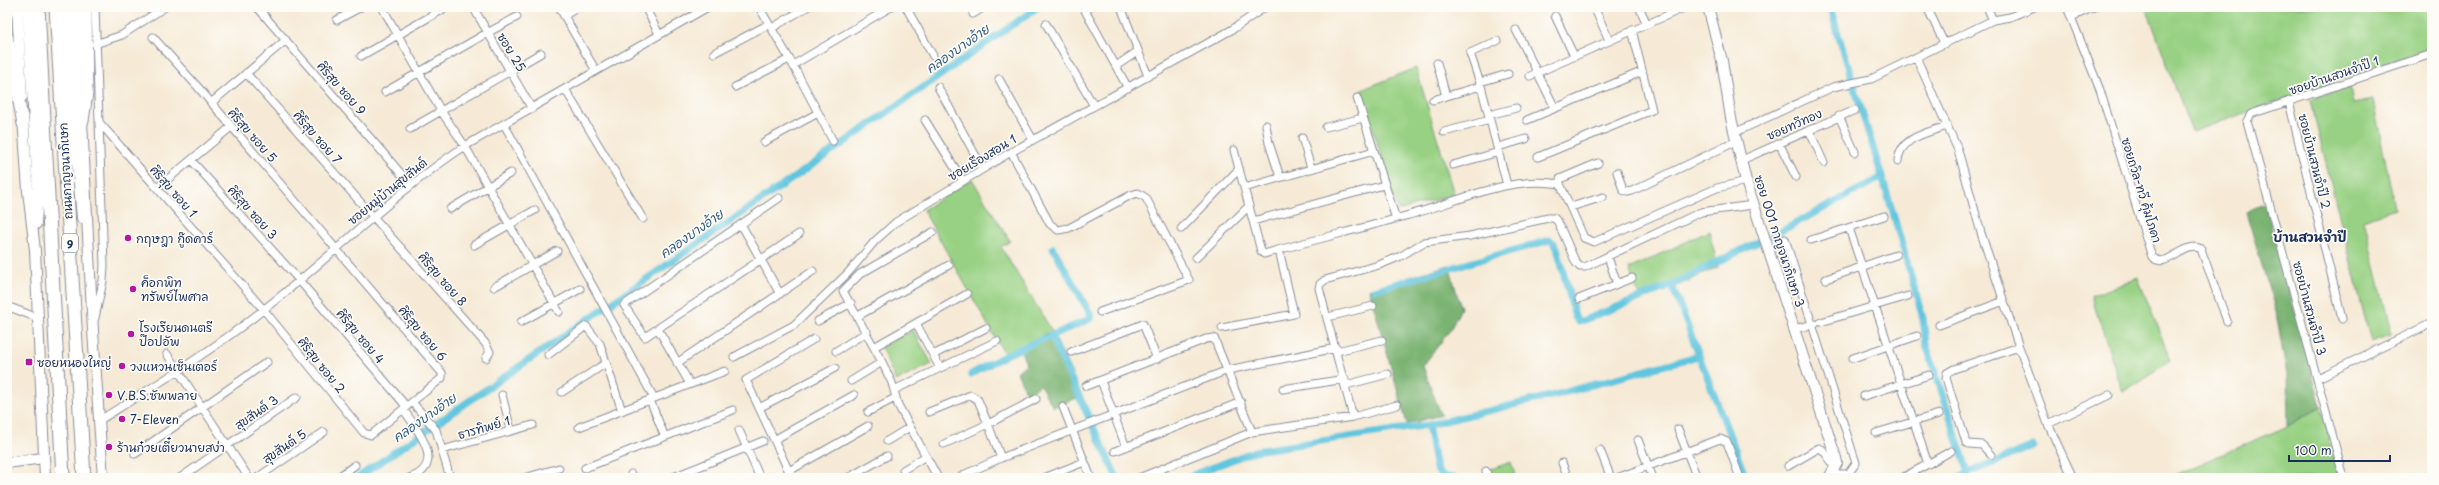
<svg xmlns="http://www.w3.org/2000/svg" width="2439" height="485" viewBox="0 0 2439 485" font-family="'Playpen Sans','Playpen Sans Thai',sans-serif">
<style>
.green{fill:#99d184;stroke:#5a8071}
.forest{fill:#7ab372;stroke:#4a7168}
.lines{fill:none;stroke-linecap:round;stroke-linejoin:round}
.canal{stroke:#61c5de;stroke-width:7}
.street-casing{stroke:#888c9a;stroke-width:9}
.secondary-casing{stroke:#888c9a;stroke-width:12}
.primary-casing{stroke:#888c9a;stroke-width:13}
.highway-casing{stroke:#888c9a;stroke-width:15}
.street{stroke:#fff;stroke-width:7}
.secondary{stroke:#fff;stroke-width:10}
.primary{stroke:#fff;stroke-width:11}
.highway{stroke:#fff;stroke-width:13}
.poi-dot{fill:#b5179e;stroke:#fdfcf7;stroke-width:1.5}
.labels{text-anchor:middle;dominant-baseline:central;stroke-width:3.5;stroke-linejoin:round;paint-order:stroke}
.shield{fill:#fdfcf7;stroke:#5f6c8c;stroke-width:1}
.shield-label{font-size:11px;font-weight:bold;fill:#1b2f5e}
.street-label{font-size:12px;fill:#1b2f5e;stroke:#fdfcf7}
.poi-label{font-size:12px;fill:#1b2f5e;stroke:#fdfcf7;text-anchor:start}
.water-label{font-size:13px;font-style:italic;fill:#305c84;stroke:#fdfcf7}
.neighbourhood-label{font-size:13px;font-weight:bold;fill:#1b2f5e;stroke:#fdfcf7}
</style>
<rect width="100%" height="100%" fill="#fdfcf7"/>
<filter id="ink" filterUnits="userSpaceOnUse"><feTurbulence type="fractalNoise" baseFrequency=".025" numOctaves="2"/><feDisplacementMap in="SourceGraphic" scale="8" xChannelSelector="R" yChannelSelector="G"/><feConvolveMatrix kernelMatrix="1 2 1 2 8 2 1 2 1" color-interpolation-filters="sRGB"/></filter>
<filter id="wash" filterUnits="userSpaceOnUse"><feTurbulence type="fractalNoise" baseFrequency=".012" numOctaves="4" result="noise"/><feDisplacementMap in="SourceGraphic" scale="16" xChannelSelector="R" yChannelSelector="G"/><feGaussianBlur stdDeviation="0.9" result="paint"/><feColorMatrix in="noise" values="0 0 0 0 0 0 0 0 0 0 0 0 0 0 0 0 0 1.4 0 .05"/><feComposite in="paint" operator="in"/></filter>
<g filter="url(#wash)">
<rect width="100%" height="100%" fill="#f6ead6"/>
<!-- green -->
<path class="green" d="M2146,7H2431L2432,47L2192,132Z
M1416,68L1454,194L1398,211L1361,90Z
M2350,87L2353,104L2373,100L2395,208L2363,219L2392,335L2371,342L2310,100Z
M972,179L1010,241L1001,247L1052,331L1005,355L923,210Z
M1709,231L1718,267L1664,292L1639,295L1629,269Z
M2138,278L2171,361L2123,392L2091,296Z
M913,330L932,364L896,381L881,347Z
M2321,406L2338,478H2167L2288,426Z
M1511,462L1516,478H1488L1486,471Z"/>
<!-- forest -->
<path class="forest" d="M2265,203L2321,406L2288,426L2287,375L2276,312L2246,212Z
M1449,265L1461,308L1450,330L1423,366L1441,415L1407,424L1369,289Z
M1052,331L1082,396L1053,407L1040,385L1027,395L1017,372L1026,364L1020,348Z"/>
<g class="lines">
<!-- canal -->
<path class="canal" d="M1830,7L1893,213L1923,318L1926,344L1968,472
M1772,236L1882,177
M1672,285L1746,478
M1374,290L1550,240L1554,243L1557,248L1575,317L1579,322L1665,288L1760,241
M1051,336L1117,478
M971,374L1010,353L1090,319L1091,315L1053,248
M1428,425L1436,468L1441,476L1454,478
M357,478L818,161L1038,7
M1185,478L1255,451L1428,425L1555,395L1698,356
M1957,478L2033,446"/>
</g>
</g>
<g filter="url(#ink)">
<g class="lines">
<defs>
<path id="street" d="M257,7L410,184
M382,7L441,111L465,146L559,312
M473,7L532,109
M559,7L596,71
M645,7L659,34
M759,7L793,65L833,141
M906,7L933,56
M1083,7L1128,88
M1121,7L1148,76
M1594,7L1609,40
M1639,7L1647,24
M1927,7L1944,43
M1987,7L1993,20
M2067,7L2100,90L2152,257C2167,271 2184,240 2201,249L2227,321
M973,14L984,7
M564,16L578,7
M1555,16L1574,56
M2071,17L2094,7
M337,20L361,7
M1046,24L1094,106
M772,28L807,7
M1516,30L1555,108
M1497,41L1470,53L1481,86L1507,185
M95,44L122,35L165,7
M714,53L769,24
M361,56L447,7
M1916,57L1958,150L1981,233L2019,347L2048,424L2073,478
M1437,63L1446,96
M793,65L891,7
M1116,66L1137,52
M246,73L485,343L490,352L486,358
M1530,76L1686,7
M999,79L1033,140
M1480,82L1508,74
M735,87L789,59
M938,87L983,169
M565,89L643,219
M385,92L487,33L517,17
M1357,98L1396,219
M1433,100L1481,86
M2289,102L2342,319
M211,103L286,40
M1489,115L1516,108
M1839,116L1855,152
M925,120L963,181
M1527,120L1641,72
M99,122L264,310L364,433L371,435L442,378V373L197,86L153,37
M504,124L654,398
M1266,125L1269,143L1280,177
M1326,127L1363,118
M410,129L541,53
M1809,130L1824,163
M1444,132L1490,120
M1734,133L1833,87L1871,79L1993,20L2010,17L2034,7
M1302,138L1311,168
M764,142L818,113
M1779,143L1796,177
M1498,147L1526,139
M1234,150L1261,251L1264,254C1312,240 1361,229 1409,215C1458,202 1508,175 1560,184
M1011,152L1050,224L1058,230L1069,228L1131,195L1138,193L1146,198L1189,280L1100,312
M1538,157L1652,110L1632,30
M191,160L299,280L406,406
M1742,160L1855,110
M1898,161C1900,137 1927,133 1947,126
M1598,163L1560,179V184L1584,238L1594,242L1717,188L1746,181
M1453,165L1499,152
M1617,172L1623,190L1627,192L1632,191L1737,141
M157,188L231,127
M1244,188L1374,151
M779,198L624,305L645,337L799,234
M1571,207L1603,197
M450,209L511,173
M1253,221L1384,185
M741,224L780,294
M1849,228L1928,464L1902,478
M1181,229L1239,169
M933,232L860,274L843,291L882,362L892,383L898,405L938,478
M1785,239L1856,463L1848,474H1831
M1811,240L1884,216
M474,245L535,210
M1196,258L1249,206
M1826,279L1896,255
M1617,284L1632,278
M494,287L557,251
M1579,299L1617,284L1608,257
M7,310L12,308L38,318
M858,316L949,265
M1328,317L1373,306
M95,318L103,281L104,266L95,7
M818,321L851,303
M521,322L580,289
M1821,322L1908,296
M916,323L940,368
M1939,325L2004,301
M1222,328L1294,314L1279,250
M658,329L690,384
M1794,329L1815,324
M874,347L967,294
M836,351L867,332
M1337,351L1382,340
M1071,352L1143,324L1157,359
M167,354L249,478
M548,355L586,326L600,344L622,411
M933,355L986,328
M734,357L794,325L848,273L875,241L896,222L1006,155L1233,29L1265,7
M1853,358L1917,336
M677,363L813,271
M2318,378L2432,323
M851,381L882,362
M1101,381L1126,447
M1346,385L1388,374
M1086,386L1206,339L1214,338L1252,432
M1283,389L1345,379
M894,390L997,341
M562,392L606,363
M502,395L511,430
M1864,396L1929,375
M650,400L664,435
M412,402L436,430L450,478
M1063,407L1091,478
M759,408L835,368
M403,409C417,429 448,466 409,478
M868,412L895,398
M929,412L971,395L978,400L988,424L1036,399
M1353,417L1319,288L1320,284L1325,280L1379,265L1401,256L1424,242L1470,236L1548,218H1554L1558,222L1576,263L1580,267H1585L1701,212L1753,205
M100,420C156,385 212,351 263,310C332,257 392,194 465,146L708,7
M2048,424L2109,395
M579,427L725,371
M1678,429L1697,478
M739,430L760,478
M1876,433L1939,414
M774,440L854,395
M1638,440L1653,478
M887,441L910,427
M944,444L988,424L1001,458
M442,450L533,425
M1600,450L1611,478
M1115,451L1241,402
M135,454L267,362
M1991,455L1982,445L1969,444L1966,442L1946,378L1947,373L1954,369L2019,347
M1562,463L1568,478
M1928,464L1951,451
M1788,466L1819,448L1823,450L1835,467
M585,468L733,410
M903,470L926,456
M789,471L868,426
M1486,471L1488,478
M631,474L633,478
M961,476L1001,458L1228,370L1336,348
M180,478L297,397
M257,478L324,432
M337,478L355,465
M524,478L559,468
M671,478L763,441
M792,478L746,380L814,339
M848,478L887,456
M1044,478L1084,462
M1139,478L1252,432L1353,417L1397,405
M1617,478L1720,439L1727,442L1740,478
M2344,478L2247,121L2251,114L2432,54"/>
<path id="secondary" d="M17,7L22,97
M27,7L38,189L36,224
M67,7L74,128L82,218
M76,7L93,331L103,478
M1708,7L1722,61L1731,118L1746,181L1836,458L1837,463L1829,478
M23,117L28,191L35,250L45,478
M7,463L43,458"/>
<path id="primary" d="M7,36L23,124
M83,121L87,93L86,7"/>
<path id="highway" d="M38,7L63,478
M56,7L84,478"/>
</defs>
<!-- street casing -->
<use href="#street" class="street-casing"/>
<!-- secondary casing -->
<use href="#secondary" class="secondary-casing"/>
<!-- primary casing -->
<use href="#primary" class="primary-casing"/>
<!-- highway casing -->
<use href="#highway" class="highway-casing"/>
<!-- street -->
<use href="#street" class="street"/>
<!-- secondary -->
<use href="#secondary" class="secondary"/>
<!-- primary -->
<use href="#primary" class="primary"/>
<!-- highway -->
<use href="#highway" class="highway"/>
</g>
</g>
<!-- markers -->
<g class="poi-dot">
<circle cx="128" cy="238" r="4"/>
<circle cx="133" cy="289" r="4"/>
<circle cx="131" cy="334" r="4"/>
<rect x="25" y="358" width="8" height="8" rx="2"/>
<circle cx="122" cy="366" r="4"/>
<circle cx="109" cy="395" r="4"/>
<circle cx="122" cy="419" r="4"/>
<circle cx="109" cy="447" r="4"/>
</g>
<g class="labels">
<!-- shield labels -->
<rect class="shield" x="62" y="234" width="16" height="18" rx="3"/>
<g class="shield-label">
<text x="70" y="243">9</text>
</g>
<!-- street labels -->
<g class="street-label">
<text transform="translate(512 52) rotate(59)">ซอย 25</text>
<text transform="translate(2334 75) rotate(-19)">ซอยบ้านสวนจำปี 1</text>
<text transform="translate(342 88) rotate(49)">ศิริสุข ซอย 9</text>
<text transform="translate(1794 124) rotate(-24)">ซอยทวีทอง</text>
<text transform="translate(253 135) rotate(49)">ศิริสุข ซอย 5</text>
<text transform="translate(318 137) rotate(49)">ศิริสุข ซอย 7</text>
<text transform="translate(982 157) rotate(-31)">ซอยเรืองสอน 1</text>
<text transform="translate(2315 161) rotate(76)">ซอยบ้านสวนจำปี 2</text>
<text transform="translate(65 171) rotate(-93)">ถนนกาญจนาภิเษก</text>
<text transform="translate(2142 190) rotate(73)">ซอยถวิล-ทวี คุ้มโภคา</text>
<text transform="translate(174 191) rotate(49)">ศิริสุข ซอย 1</text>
<text transform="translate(387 191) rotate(-39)">ซอยหมู่บ้านสุขสันต์</text>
<text transform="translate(253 212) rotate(48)">ศิริสุข ซอย 3</text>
<text transform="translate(1780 241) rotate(72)">ซอย 001 กาญจนาภิเษก 3</text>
<text transform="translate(443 279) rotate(49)">ศิริสุข ซอย 8</text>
<text transform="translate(2310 308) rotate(75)">ซอยบ้านสวนจำปี 3</text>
<text transform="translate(423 333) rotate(50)">ศิริสุข ซอย 6</text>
<text transform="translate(361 336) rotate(50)">ศิริสุข ซอย 4</text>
<text transform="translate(322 365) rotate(51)">ศิริสุข ซอย 2</text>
<text transform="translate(256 412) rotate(-35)">สุขสันต์ 3</text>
<text transform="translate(484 427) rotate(-16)">ธารทิพย์ 1</text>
<text transform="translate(284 446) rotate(-34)">สุขสันต์ 5</text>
</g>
<!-- poi labels -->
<g class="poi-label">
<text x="136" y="238">กฤษฎา กู๊ดคาร์</text>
<text x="141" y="282">ค็อกพิท<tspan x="141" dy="14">ทรัพย์ไพศาล</tspan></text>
<text x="139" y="327">โรงเรียนดนตรี<tspan x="139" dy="14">ป๊อปอัพ</tspan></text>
<text x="37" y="362">ซอยหนองใหญ่</text>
<text x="130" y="366">วงแหวนเซ็นเตอร์</text>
<text x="117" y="395">V.B.S.ซัพพลาย</text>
<text x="130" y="419">7-Eleven</text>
<text x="117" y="447">ร้านก๋วยเตี๋ยวนายสง่า</text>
</g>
<!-- water labels -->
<g class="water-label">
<text transform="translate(957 48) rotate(-35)">คลองบางอ้าย</text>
<text transform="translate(691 233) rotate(-35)">คลองบางอ้าย</text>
<text transform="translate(424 417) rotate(-35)">คลองบางอ้าย</text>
</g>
<!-- neighbourhood labels -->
<g class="neighbourhood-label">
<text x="2310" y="236">บ้านสวนจำปี</text>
</g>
</g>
<!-- margin -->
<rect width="2439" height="485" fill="none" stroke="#fdfcf7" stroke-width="24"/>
<!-- scale -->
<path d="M2289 455v6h101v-6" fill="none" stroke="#1b2f5e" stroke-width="2"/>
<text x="2295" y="455" font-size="12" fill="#1b2f5e" stroke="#fdfcf7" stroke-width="3" paint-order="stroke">100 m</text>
</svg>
